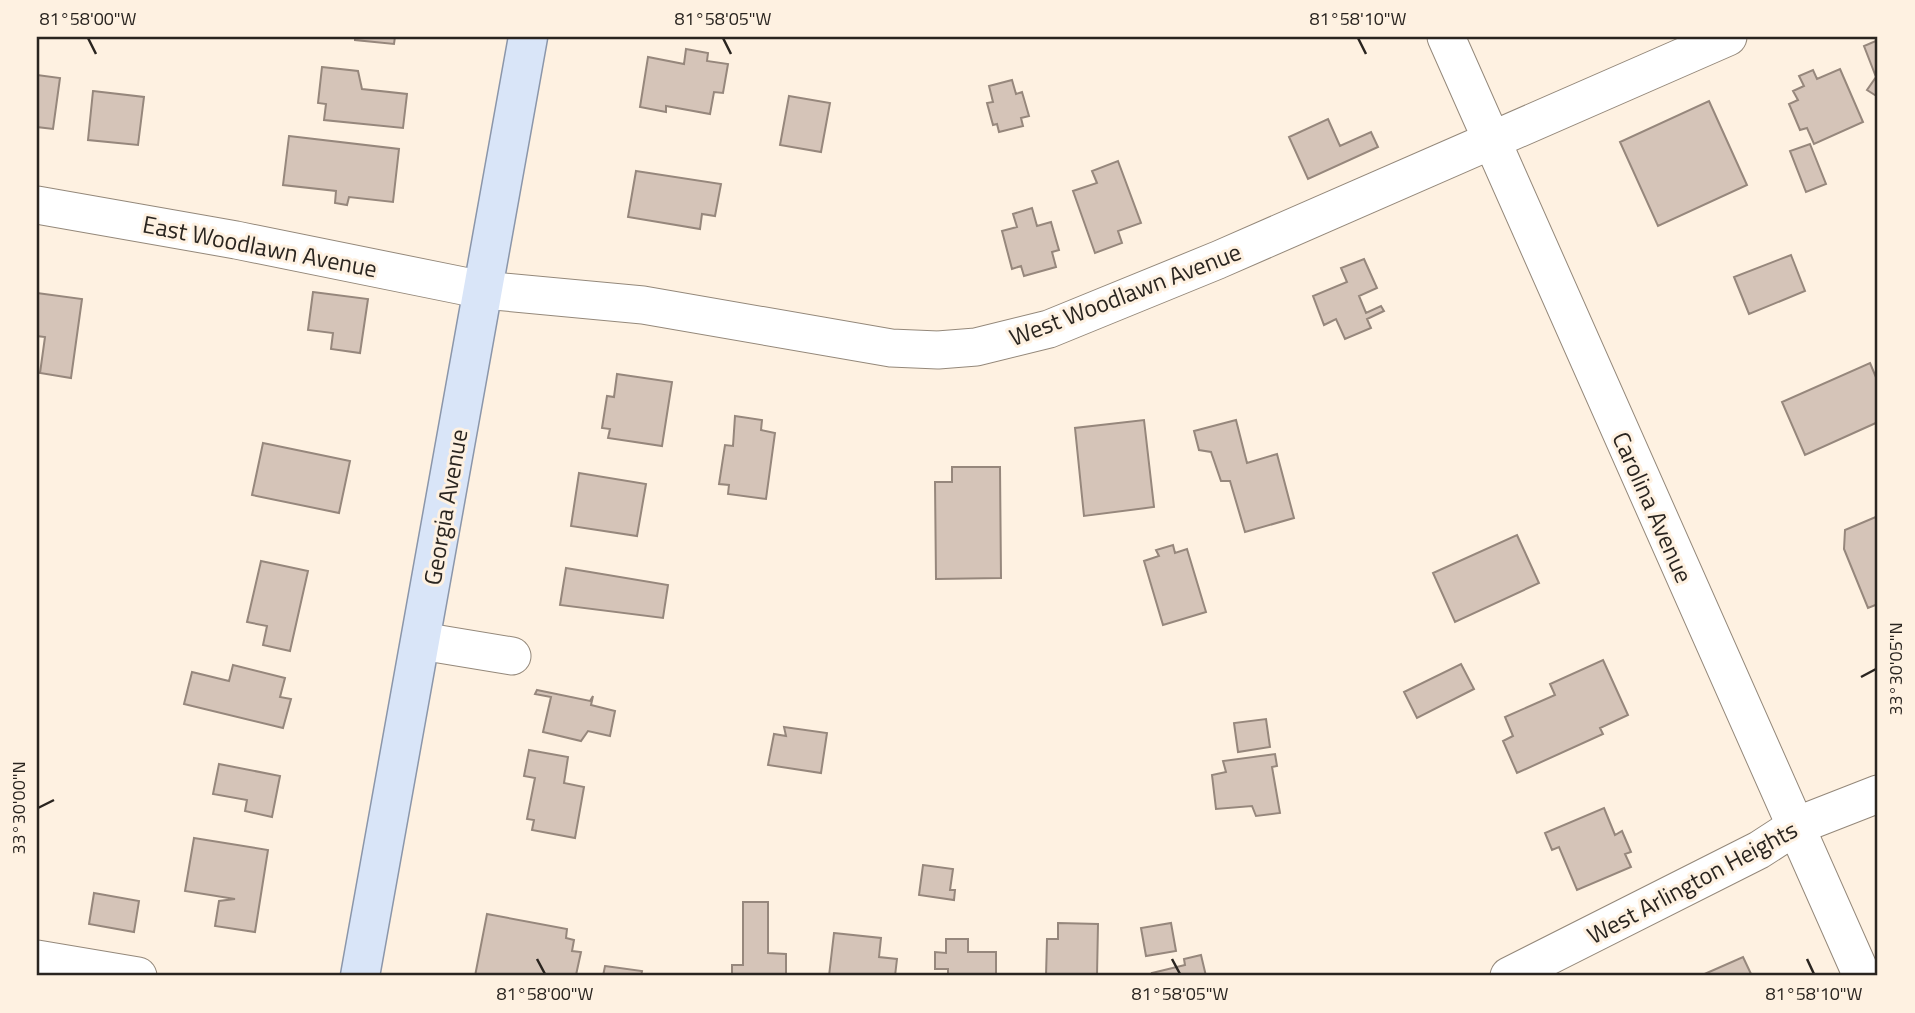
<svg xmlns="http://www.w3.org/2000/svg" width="1915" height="1013" viewBox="0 0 1915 1013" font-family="'Titillium Web',sans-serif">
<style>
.building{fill:#d5c4b8;stroke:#96877c;stroke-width:2}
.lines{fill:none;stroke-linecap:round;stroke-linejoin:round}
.minor-casing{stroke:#94887a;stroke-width:39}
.major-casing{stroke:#8b96aa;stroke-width:41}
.minor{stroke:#fff;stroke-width:37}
.major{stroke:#d9e5f8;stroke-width:38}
.ticks{fill:none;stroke:#2a2520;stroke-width:2.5}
.labels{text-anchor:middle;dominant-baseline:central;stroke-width:6;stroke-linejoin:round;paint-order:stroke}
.street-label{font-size:24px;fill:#2a2520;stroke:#fef1e1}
.neatline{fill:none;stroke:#2a2520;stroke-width:2.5}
.ticks-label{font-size:18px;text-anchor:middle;fill:#2a2520}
</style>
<rect width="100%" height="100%" fill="#fef1e1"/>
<!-- building -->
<path class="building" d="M355,37H395L394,44L355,40Z
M1878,40V97L1867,90L1876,77L1864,46Z
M686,49L708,53L707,61L728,64L723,93L714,92L710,114L666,106V112L640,107L648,57L684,64Z
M322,67L358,71L362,89L407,94L403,128L324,120L326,104L318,103Z
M1840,69L1863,122L1814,144L1807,128L1800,130L1789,104L1798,100L1793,91L1804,86L1799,76L1813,70L1817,79Z
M37,75L60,78L53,129L37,127Z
M1012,80L1016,94L1022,92L1029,116L1021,118L1023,126L999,132L997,124L993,125L987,103L993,102L989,86Z
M93,91L144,97L138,145L88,140Z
M789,96L830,103L821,152L780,145Z
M1709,101L1747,185L1658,226L1620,142Z
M1328,119L1340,146L1371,132L1378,147L1308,179L1289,137Z
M289,136L399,149L393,202L349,197L347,205L335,203L336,191L283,185Z
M1810,144L1826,184L1806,192L1790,151Z
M1118,161L1141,223L1118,231L1122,243L1095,253L1073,191L1097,183L1092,171Z
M636,171L721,184L715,216L702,214L700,229L628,217Z
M1032,208L1037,226L1051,222L1059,250L1052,252L1056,267L1024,276L1021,266L1012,269L1002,231L1017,227L1013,214Z
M1791,255L1805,291L1749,314L1734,277Z
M1364,259L1377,288L1359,296L1366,313L1381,306L1384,311L1367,319L1371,328L1345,339L1336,319L1324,325L1313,296L1347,282L1341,268Z
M313,292L368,299L360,353L331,349L333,333L308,330Z
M37,293L82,299L71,378L40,373L45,337L37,336Z
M1870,363L1878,382V422L1805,455L1782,402Z
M617,374L672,382L662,446L608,438L610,429L602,428L607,396L614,397Z
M735,416L762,420L761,430L775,433L766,499L728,494L729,485L719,484L725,445L733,446Z
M1144,420L1154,507L1084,516L1075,428Z
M1236,420L1247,463L1277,454L1294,518L1245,532L1230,481H1221L1211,452L1199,450L1194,431Z
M263,443L350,461L339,513L252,495Z
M952,467H1000L1001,578L936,579L935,482H952Z
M579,473L646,484L637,536L571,526Z
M1878,516V604L1868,608L1844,549L1845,530Z
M1517,535L1539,583L1455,622L1433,573Z
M1173,545L1175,553L1187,549L1206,612L1163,625L1144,561L1159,556L1156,550Z
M261,561L308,571L290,651L263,645L267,626L247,622Z
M566,568L668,585L663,618L560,605Z
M1603,660L1628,715L1600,728L1603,734L1517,773L1503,741L1513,736L1505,717L1555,695L1550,684Z
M1461,664L1474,689L1417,718L1404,692Z
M233,665L285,678L280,697L291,699L283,728L184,704L192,672L229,681Z
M537,690L590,701L593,696L591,705L615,711L610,736L588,731L581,741L543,732L551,697L535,694Z
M1266,719L1270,747L1238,752L1234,723Z
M784,727L827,733L821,773L768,765L774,734L786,736Z
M529,750L568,757L564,783L584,787L575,838L532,830L534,820L527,819L535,778L524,776Z
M1275,754L1277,766L1272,767L1280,813L1256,816L1252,806L1216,809L1212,775L1226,772L1223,761Z
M219,764L280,776L272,817L245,811L247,800L213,794Z
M1604,808L1615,835L1622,831L1631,852L1625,854L1631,867L1577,890L1559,847L1552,850L1545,833Z
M194,838L268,850L255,932L215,926L219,901L235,899L185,891Z
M923,865L953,869L950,890H955L954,900L919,895Z
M94,893L139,901L134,932L89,924Z
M743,902H768V953L786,954V976H732V965H743Z
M487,914L567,929L566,938L574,940L572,951L581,952L576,975L475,976Z
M1058,923L1098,924L1097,976H1046L1047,939H1058Z
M1171,923L1176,951L1146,956L1141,928Z
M834,933L881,938L879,957L897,959L895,976H829Z
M946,939H968V952H996V976H948V969H935V952L946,953Z
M1201,955L1206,976H1153L1152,973L1185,965L1184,959Z
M1743,957L1752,976H1700Z
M605,966L642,971L641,976H603Z"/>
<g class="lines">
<defs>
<path id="minor" d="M1446,37L1862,976
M37,205L236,240L483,290L643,305L891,348L938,350L976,347L1049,329L1218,260L1728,37
M421,641L512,656
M37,959L138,976
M1509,976L1759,850L1796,826L1878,794"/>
<path id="major" d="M360,976L528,37"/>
</defs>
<!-- minor casing -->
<use href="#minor" class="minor-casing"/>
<!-- major casing -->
<use href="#major" class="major-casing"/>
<!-- minor -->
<use href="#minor" class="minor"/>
<!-- major -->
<use href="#major" class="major"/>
</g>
<!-- ticks -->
<path class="ticks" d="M88,38L96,54M723,38L731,54M1358,38L1366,54M1861,677L1876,669M38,808L54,800M537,959L545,974M1172,959L1180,974M1807,959L1814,974"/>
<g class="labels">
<!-- street labels -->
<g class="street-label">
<text transform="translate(260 246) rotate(11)">East Woodlawn Avenue</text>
<text transform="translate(1125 294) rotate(-21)">West Woodlawn Avenue</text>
<text transform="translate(445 507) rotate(-80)">Georgia Avenue</text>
<text transform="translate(1653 507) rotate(66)">Carolina Avenue</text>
<text transform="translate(1692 882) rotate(-28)">West Arlington Heights</text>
</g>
</g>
<!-- border -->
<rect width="1915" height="1013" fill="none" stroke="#fef1e1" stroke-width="77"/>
<rect x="38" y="38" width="1838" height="936" class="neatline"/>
<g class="ticks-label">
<text x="88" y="25">81°58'00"W</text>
<text x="723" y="25">81°58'05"W</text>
<text x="1358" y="25">81°58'10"W</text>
<text transform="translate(1896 669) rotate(-90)" y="6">33°30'05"N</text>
<text transform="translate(19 808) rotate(-90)" y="6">33°30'00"N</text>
<text x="545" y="1000">81°58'00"W</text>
<text x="1180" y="1000">81°58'05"W</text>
<text x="1814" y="1000">81°58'10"W</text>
</g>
</svg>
